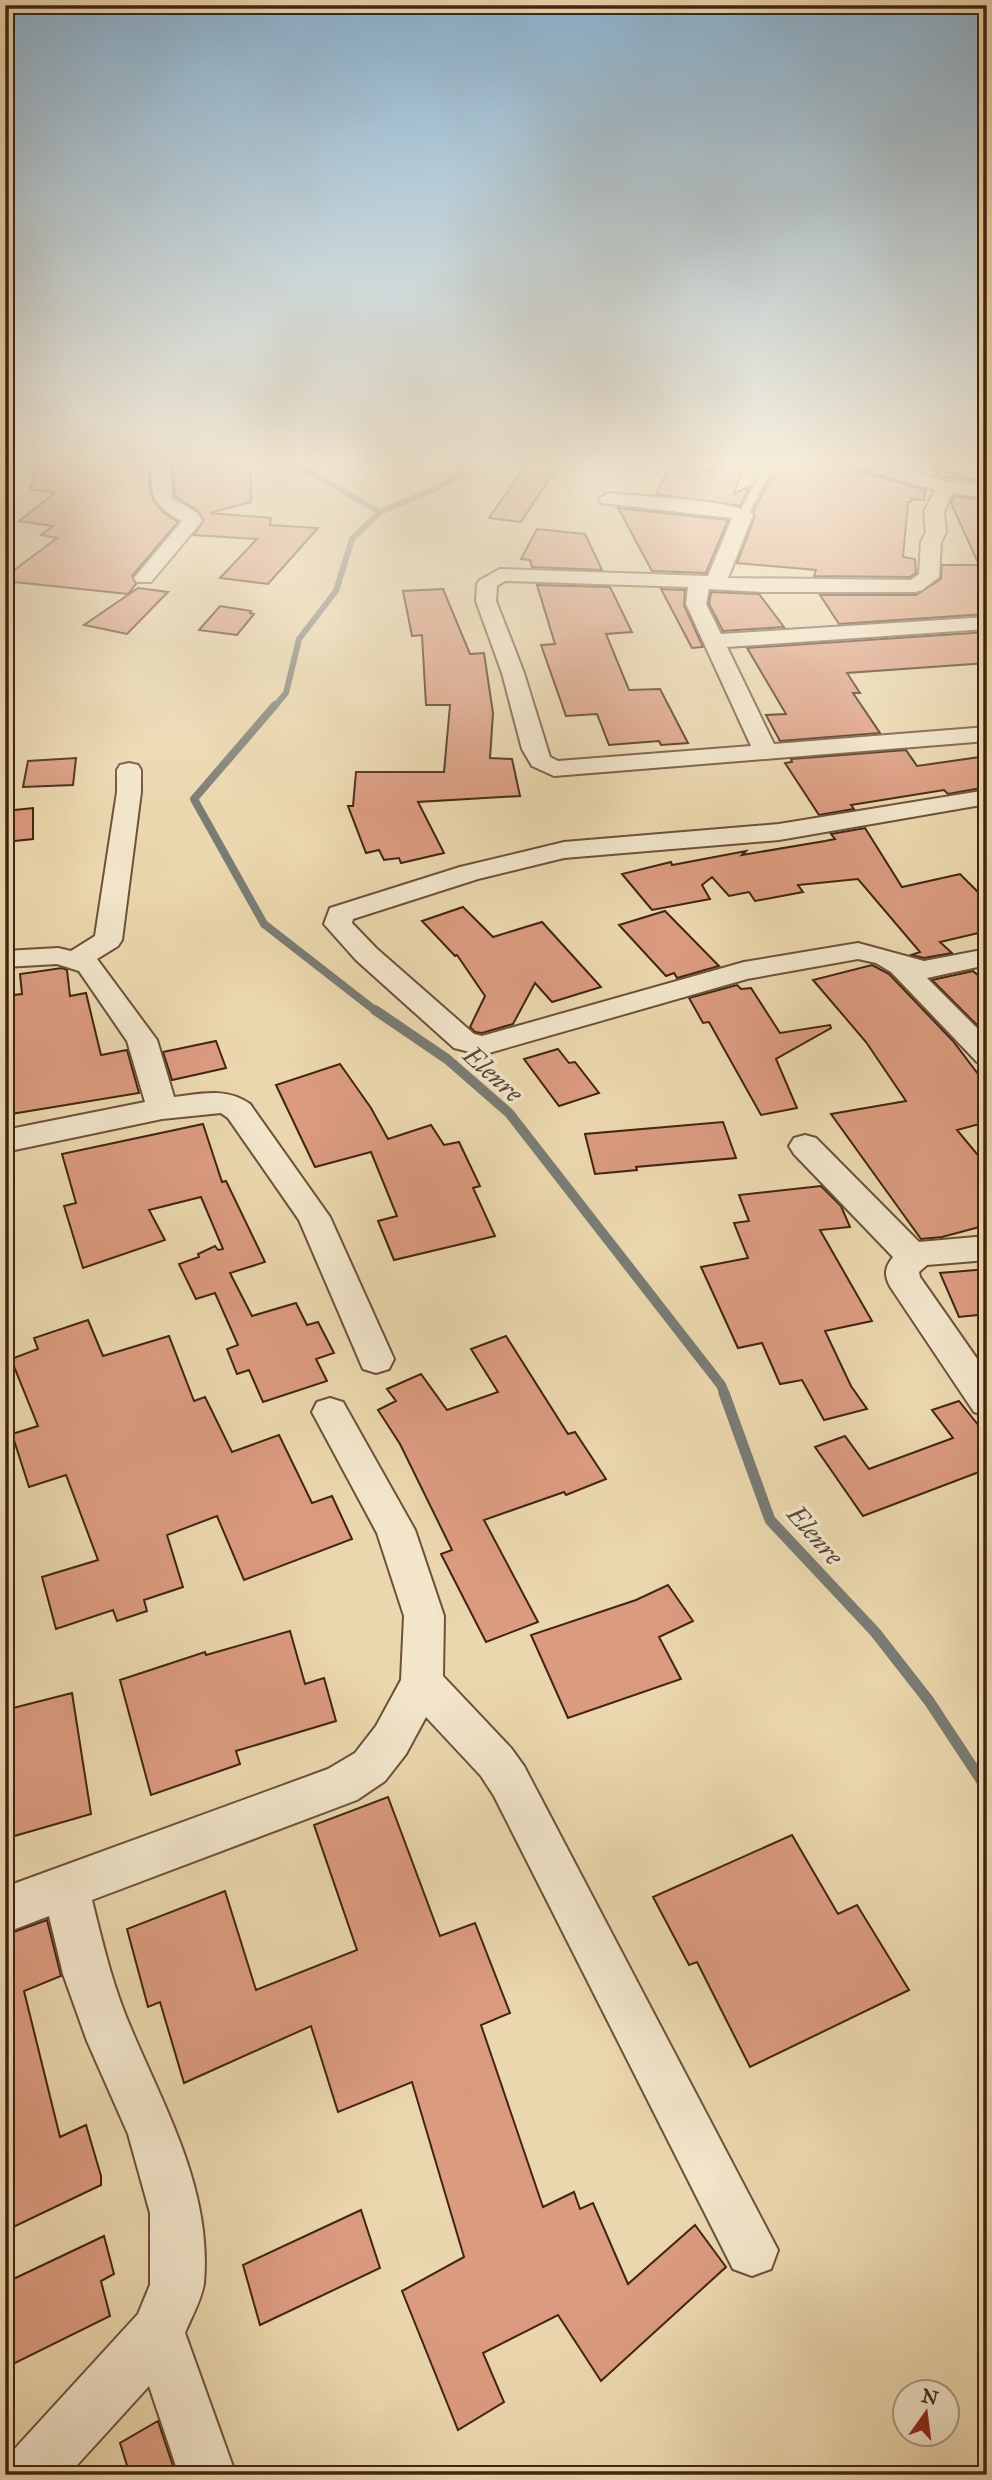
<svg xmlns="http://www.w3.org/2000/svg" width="992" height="2480" viewBox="0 0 992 2480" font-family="'IM FELL Great Primer',serif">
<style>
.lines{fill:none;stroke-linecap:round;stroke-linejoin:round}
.stream-far3{stroke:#797c75;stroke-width:6}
.stream-far2{stroke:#797c75;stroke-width:8}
.stream-far1{stroke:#797c75;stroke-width:10}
.stream{stroke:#797c75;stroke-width:11}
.building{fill:#db9b7f;stroke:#412512;stroke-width:2}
.lane-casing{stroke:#6c5239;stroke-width:3}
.street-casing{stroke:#6c5239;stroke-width:4}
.lane{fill:#f2e5ca;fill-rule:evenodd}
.street{fill:#f2e5ca;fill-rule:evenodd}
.labels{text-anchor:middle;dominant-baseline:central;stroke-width:7;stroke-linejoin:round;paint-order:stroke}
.water-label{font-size:26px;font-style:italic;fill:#58493b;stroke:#f2e5ca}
</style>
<rect width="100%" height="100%" fill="#ebd7ad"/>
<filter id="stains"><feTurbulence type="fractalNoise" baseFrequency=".00286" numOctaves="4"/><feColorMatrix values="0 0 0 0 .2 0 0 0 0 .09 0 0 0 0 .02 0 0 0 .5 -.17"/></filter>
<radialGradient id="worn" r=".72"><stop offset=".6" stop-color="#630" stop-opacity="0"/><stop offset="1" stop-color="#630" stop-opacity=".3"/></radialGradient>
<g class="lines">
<!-- stream-far3 -->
<path class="stream-far3" d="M289,464L317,476L380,512
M274,707L286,693L299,639L336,591L352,539L380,512L438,488L476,464"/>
<!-- stream-far2 -->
<path class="stream-far2" d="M275,705L194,799L264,924L377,1012"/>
<!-- stream-far1 -->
<path class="stream-far1" d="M375,1010L447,1059L509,1113L721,1385L725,1395"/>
<!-- stream -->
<path class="stream" d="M724,1393L770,1520L875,1632L929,1701L987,1789"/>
</g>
<!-- building -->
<path class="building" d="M38,464H149V485L153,500L163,512L178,522L132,576L136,584L128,594L5,581V577L57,538L41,535L53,526L19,521L55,493L30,489Z
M173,464H250L251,502L210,513L271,518L270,525L318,528L268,584L220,578L257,539L194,535L204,520L198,511L175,496Z
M527,464H559L521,522L489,518Z
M713,464H744L734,494L750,486L740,506L656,494L669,467L711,471Z
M797,464H848L860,471L925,490L924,500L912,499L911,502H908L903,557L915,559L916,573L910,577L814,576L816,570L737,563L755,516L753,512L771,477Z
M934,467L987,483L938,476Z
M954,496L987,501V614L839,624L820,595H916L941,579L942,565H979L951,503Z
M618,508L728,520L706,573L652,571Z
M537,529L585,534L602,570L532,567L530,560L521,559Z
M537,585L610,587L632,632L606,634L629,690L660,689L688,743L661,745L659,741L609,745L597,714L566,716L541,645L555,644Z
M138,588L168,592L127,634L84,625Z
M443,589L470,654L484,653L493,713L490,758L512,759L520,796L418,802L444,853L401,863L399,858L384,860L379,850L366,853L348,806H353L356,772H444L450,705H426L422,635L412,636L403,591Z
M661,589L685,590L684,605L703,647L692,648Z
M711,592L759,594L784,627L723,631L709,604Z
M220,606L251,611L250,613L254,614L237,635L199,630Z
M987,632V663L847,673L860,693H853L880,733L780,741L766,715L786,714L747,648Z
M906,750L917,766L987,756V787L948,794L944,790L851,805L854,809L819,815L785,763L792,762L791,759Z
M76,758L73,785L23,787L28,761Z
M33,808V839L5,842V811Z
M865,828L902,887L960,874L987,901V931L940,942L952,953L924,958L911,955L920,952L858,879L798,885L803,892L755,901L749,892L729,896L712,877L702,885L710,899L652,910L622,874L671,862L672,865L746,851L742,855L825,841L835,839L831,834Z
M463,907L493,937L542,922L601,987L552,1002L535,983L513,1024L482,1033L475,1032L470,1027L485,996L457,955L455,956L422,921Z
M665,911L719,966L677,978L674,973L666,976L619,925Z
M872,965L889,974L953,1041L987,1086V1122L957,1130L987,1166V1225L942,1237L921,1239L831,1114L906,1101L866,1042L813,980Z
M62,968L67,970L70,996L86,993L101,1055L127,1050L139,1093L5,1115V996L22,994L20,974Z
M973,971L987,983V1021L977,1025L932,980Z
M737,985L741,989L751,988L780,1033L830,1025L831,1028L776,1059L797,1108L761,1115L709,1022L703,1023L689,998Z
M216,1041L226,1068L172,1080L163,1052Z
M558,1049L569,1063L575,1062L599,1093L559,1106L524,1059Z
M340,1064L371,1108L388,1139L431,1125L444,1145L459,1142L480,1186L473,1188L495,1236L394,1260L378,1221L397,1216L371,1152L315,1167L276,1085Z
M723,1122L736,1158L636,1167L637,1170L595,1174L585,1134Z
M203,1124L222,1182L226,1181L265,1262L230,1273L252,1316L296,1303L307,1325L318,1322L334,1353L316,1359L327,1381L263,1402L249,1370L237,1374L227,1349L238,1345L215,1293L196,1299L179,1264L199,1257L198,1254L215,1246L218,1250L223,1249L201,1197L149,1210L165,1240L83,1268L64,1206L76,1203L62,1154Z
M821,1186L841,1206L850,1227L820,1230L872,1321L825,1331L851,1386L867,1409L824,1420L802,1380L780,1384L762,1343L738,1348L701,1267L748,1258L734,1223L749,1221L739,1195Z
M987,1269V1314L959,1317L940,1273Z
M88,1320L103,1356L169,1336L194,1401L205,1397L232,1452L279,1435L312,1503L332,1496L352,1539L244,1580L217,1516L167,1535L183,1587L144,1600L147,1611L117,1621L113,1610L56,1629L42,1577L98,1560L66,1475L29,1487L12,1434L38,1426L11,1359L38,1349L34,1338Z
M506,1336L568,1434L575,1432L606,1479L566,1495L564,1492L484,1520L538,1622L486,1642L441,1554L452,1550L400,1444L378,1410L396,1401L387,1389L421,1374L447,1410L498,1392L471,1349Z
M959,1401L987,1436V1469L863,1516L815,1447L845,1436L869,1469L953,1438L932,1410Z
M668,1585L693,1621L659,1637L681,1679L568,1718L531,1635L636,1600Z
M290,1631L305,1684L324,1678L336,1721L236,1751L240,1764L151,1795L120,1680L205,1652L206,1655Z
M72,1693L91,1814L11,1837L5,1791V1710Z
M388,1797L440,1936L475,1923L510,2013L481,2025L543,2207L574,2192L580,2209L593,2203L628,2284L695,2225L726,2267L601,2381L558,2315L483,2353L504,2402L458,2430L402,2291L464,2257L412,2082L338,2112L311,2026L184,2083L160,2002L148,2007L127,1929L225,1891L256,1990L357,1950L314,1825Z
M792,1835L838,1914L857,1905L909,1990L750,2067L697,1962L689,1965L653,1897Z
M47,1920L61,1976L24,1991L60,2137L86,2125L101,2176V2185L5,2231V1935Z
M361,2210L380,2268L260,2325L243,2265Z
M104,2236L114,2274L101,2281L110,2316L5,2368V2283Z
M158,2421L174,2469L164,2475H130L120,2443Z"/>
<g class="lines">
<defs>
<path id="lane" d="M765,464L773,466L748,515L739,517L738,515Z"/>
<path id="street" d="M152,464H170L172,498L197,513L202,521L151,582H137L134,578L182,521C152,505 151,497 152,464Z
M858,464H886L948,482L987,486V498L952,493L944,512L946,532L941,542L939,577L922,590L915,592H763L709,589L706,604L721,634L987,617V629L727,647L774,744L987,727V741L554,776L532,766L522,749L502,673L476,601L477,584L480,580L500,569L708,576L732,518L601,503L599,499L608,493C632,496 741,500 753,515L728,578L911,580L919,574L921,542L926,532L924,512L935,490L861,468ZM505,581L688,587L686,604L751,746L558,761L550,757L524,673L496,601L497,586Z
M129,763L138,765L141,770V792L122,940L118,946L97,959L157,1040L174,1097C201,1094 226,1087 250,1104L330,1217L394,1359L389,1369L376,1373L363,1369L299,1220L228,1118L221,1113L162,1119L5,1152V1130L145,1102L127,1041L79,971L57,964L5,967V951L58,948L71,951L95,936L117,792V770L120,765Z
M987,790V804L779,840L564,858L478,879L353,919L352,923L376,948L474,1034L482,1036L744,962L858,943L924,961L987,949V965L927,978L987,1038V1064L977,1062L891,972L876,963L858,959L747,979L482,1055L454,1048L356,960L324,924L330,908L460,867L564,842L779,824Z
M805,1135L816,1138L919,1242L987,1236V1260L927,1265L919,1272L920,1277L987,1373V1416L974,1412L891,1288C884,1276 884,1268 893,1257L794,1154L789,1146L794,1138Z
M330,1398L343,1402L415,1530L444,1616L443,1676L511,1748L524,1766L778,2250L771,2269L752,2276L733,2269L494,1796L481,1776L426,1717L406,1754L385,1781L357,1800L92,1900C103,1945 114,1991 133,2033C167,2113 212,2192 204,2283C202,2299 191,2318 185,2333L236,2475H179L149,2386L68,2475H5L9,2455L138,2314L150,2285V2213L128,2134L87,2041L63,1974L49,1916L5,1933V1887L328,1769L355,1753L376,1726L401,1680L404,1616L377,1533L312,1412L317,1402Z"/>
</defs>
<!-- lane casing -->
<use href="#lane" class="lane-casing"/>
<!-- street casing -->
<use href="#street" class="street-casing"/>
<!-- lane -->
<use href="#lane" class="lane"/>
<!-- street -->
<use href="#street" class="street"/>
</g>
<!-- sky -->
<linearGradient id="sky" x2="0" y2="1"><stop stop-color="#8bb5d4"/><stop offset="0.57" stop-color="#f6edda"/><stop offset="1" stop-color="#f6edda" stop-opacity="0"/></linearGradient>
<rect width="992" height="811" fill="url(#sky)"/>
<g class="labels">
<!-- water labels -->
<g class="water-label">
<text transform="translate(493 1074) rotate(42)">Elenre</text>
<text transform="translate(815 1535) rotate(49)">Elenre</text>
</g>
</g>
<!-- margin -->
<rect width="992" height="2480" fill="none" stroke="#ebd7ad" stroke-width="28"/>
<rect x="7" y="7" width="978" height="2466" fill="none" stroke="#412512" stroke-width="3.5"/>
<rect x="14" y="14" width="964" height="2452" fill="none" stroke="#412512" stroke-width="2"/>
<!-- north arrow -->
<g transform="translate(926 2413) rotate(14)"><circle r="33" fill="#f2e5ca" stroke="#ab9880" stroke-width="2"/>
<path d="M0-5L12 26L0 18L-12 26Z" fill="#8f2418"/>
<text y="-10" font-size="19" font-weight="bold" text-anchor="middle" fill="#412512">N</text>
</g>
<rect width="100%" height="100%" filter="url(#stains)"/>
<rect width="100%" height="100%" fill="url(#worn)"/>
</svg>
